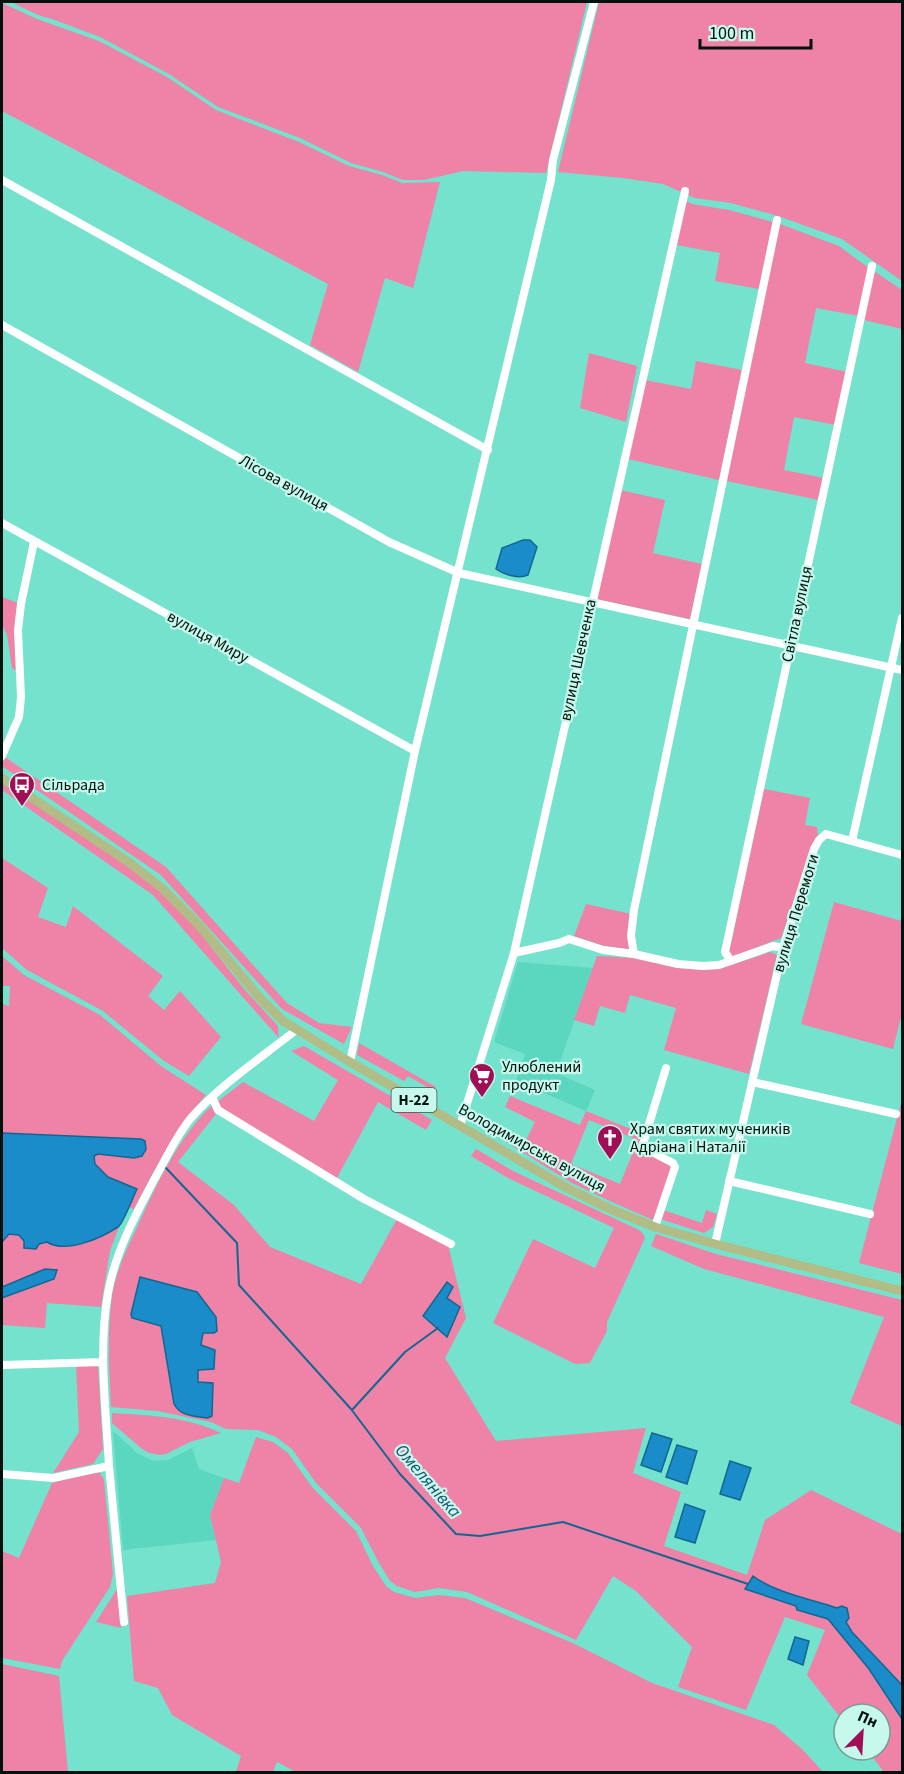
<svg xmlns="http://www.w3.org/2000/svg" width="904" height="1774" viewBox="0 0 904 1774" font-family="'Source Sans 3',sans-serif">
<style>
.built{fill:#5bd7c0}
.green{fill:#ef82a7;fill-rule:evenodd}
.water{fill:#1a8cc9;stroke:#126791;stroke-width:1.5}
.lines{fill:none;stroke-linecap:round;stroke-linejoin:round}
.stream{stroke:#126791;stroke-width:2}
.minor{stroke:#fff;stroke-width:8}
.major{stroke:#b2bc86;stroke-width:9}
.labels{text-anchor:middle;dominant-baseline:central;stroke-width:4.5;stroke-linejoin:round;paint-order:stroke}
.shield{fill:#c6f8ec;stroke:#3b5751;stroke-width:1.5}
.shield-label{font-size:15px;font-weight:bold;fill:#00120e}
.street-label{font-size:16px;fill:#00120e;stroke:#c6f8ec}
.poi-label{font-size:16px;fill:#00120e;stroke:#c6f8ec;text-anchor:start}
.water-label{font-size:18px;font-style:italic;fill:#1b5171;stroke:#c6f8ec}
</style>
<rect width="100%" height="100%" fill="#74e2cc"/>
<!-- built -->
<path class="built" d="M518,962L593,968L556,1073L595,1090L586,1111L516,1081L525,1054L494,1042Z
M113,1431L137,1453L153,1461L168,1460L192,1448L199,1469L224,1478L210,1515L216,1540L123,1550Z"/>
<!-- green -->
<path class="green" d="M11,2H587L546,173L463,171L424,180H403L383,172L351,163L300,138L218,107L169,74L100,37L55,20L38,15Z
M599,2H902V281L842,239L778,216L731,203L695,198L663,184L623,178L558,172Z
M2,3L37,19L99,41L167,77L216,110L299,142L349,166L382,175L402,183L440,182L413,288L385,278L358,372L310,345L328,284L2,111Z
M686,201L692,204L729,210L773,222L759,289L715,281L720,253L676,245Z
M780,224L839,246L869,268L859,316L816,308L805,363L848,372L836,425L794,417L784,470L824,478L819,500L726,481Z
M874,271L902,290V329L864,320Z
M589,353L637,366L626,422L580,408Z
M696,361L742,370L719,480L628,459L645,380L691,389Z
M620,490L665,500L653,553L702,564L690,619L596,599Z
M2,597L18,603L15,630L17,671L12,668L7,635L2,624Z
M5,757L166,867L287,1003L319,1023L352,1027L344,1044L282,1009L161,875L2,766Z
M2,782L127,866L161,892L196,928L245,990L278,1026L279,1038L153,895L2,790Z
M764,789L810,798L805,825L817,827L818,837L813,846L781,938L732,957L729,952Z
M2,858L48,888L38,917L66,927L73,906L163,976L148,996L164,1010L180,991L221,1037L189,1076L164,1061L103,1011L27,970L2,948Z
M834,902L902,921V1013L893,1049L801,1024Z
M586,904L631,914L630,949L604,946L574,936Z
M770,952L777,955L749,1074L664,1050L676,1008L630,995L625,1013L600,1006L594,1026L574,1020L597,956L633,958L678,968L703,970L719,969Z
M2,956L24,975L100,1015L161,1066L206,1095C173,1132 157,1166 134,1209L128,1207L137,1189L108,1177L95,1164L94,1156L98,1154L134,1158L145,1141L141,1139L2,1133V1004L9,1006L10,986H2Z
M359,1043L436,1087L431,1096L424,1092L427,1087L408,1076L404,1081L357,1055Z
M304,1046L432,1120L426,1130L378,1102L337,1178L220,1109L217,1102L243,1082L314,1121L338,1080L291,1051Z
M510,1096L580,1125L586,1111L643,1134L640,1144L672,1167L653,1220L612,1202L570,1182L497,1136L500,1129L525,1142L535,1122L505,1107ZM589,1120L638,1140L620,1184L571,1164Z
M902,1099V1274L859,1263Z
M211,1106L216,1114L178,1162L234,1205L270,1247L361,1284L397,1219L448,1245L466,1318L445,1358L496,1441L646,1428L633,1473L681,1492L664,1546L747,1575L765,1520L811,1490L902,1534V1772H884L867,1750H880V1714H844V1722L807,1675L825,1630L785,1617L746,1710L678,1687L692,1647L636,1591L613,1576L576,1640L467,1592L439,1588L415,1592L397,1586L390,1581L379,1563L361,1528L316,1483L292,1449L276,1437L258,1430L226,1429L211,1422L157,1411L111,1407C109,1370 107,1333 112,1296C116,1270 128,1247 139,1223C158,1181 178,1139 211,1106ZM140,1277L197,1292L216,1317L214,1333H203L201,1345L204,1348H211L214,1369H198V1382L213,1383L185,1414L174,1404L161,1326L132,1318L131,1314Z
M476,1149L513,1171L641,1231L645,1238L607,1322V1331L590,1363L575,1364L493,1323L533,1239L595,1268L614,1228L508,1178L471,1156Z
M663,1210L702,1223L706,1210L717,1214L713,1227L704,1233L660,1219Z
M119,1227L110,1251L101,1307L47,1303L45,1328L2,1325V1298L54,1279L45,1269L2,1287V1242L9,1234L19,1235L25,1241L39,1244Z
M656,1234L716,1254L902,1300V1426L850,1403L884,1317L704,1269L651,1246Z
M98,1365L103,1449L93,1464L53,1473L79,1432L76,1366Z
M112,1413C148,1415 189,1417 221,1433L190,1442L166,1454L160,1455L149,1453L141,1448L112,1423Z
M256,1437L273,1442L288,1453L312,1487L356,1531L373,1566L386,1586L394,1592L415,1598L439,1595L465,1598L575,1644L652,1683L774,1725L803,1750L823,1772H296L277,1762L273,1772H236L241,1756L172,1715L158,1688L134,1681L127,1596L215,1583L221,1562L210,1515L224,1478L239,1483Z
M95,1471L100,1473L104,1480L113,1574L110,1587L62,1661L60,1669L2,1658V1551L19,1558L52,1483Z
M117,1589L121,1628L96,1622Z
M2,1664L59,1676L68,1772H2Z"/>
<!-- water -->
<path class="water" d="M523,540H530L537,547L528,575C519,579 504,575 496,569L502,548Z
M2,1133L141,1139L145,1141L146,1149L142,1156L134,1158L98,1154L94,1156L95,1164L108,1177L137,1189C133,1197 123,1224 118,1227C101,1238 66,1254 47,1242L39,1244L36,1249L24,1248V1241L19,1235L9,1234L2,1242Z
M45,1269L57,1270L54,1279L2,1298V1287Z
M140,1277L197,1292L216,1317L217,1331L214,1333H203L201,1345L215,1350L214,1369L198,1370V1382L213,1383L212,1416L208,1418C195,1416 181,1417 174,1404L161,1326L132,1318L131,1314Z
M447,1282L453,1287L447,1298L460,1307L447,1337L423,1316Z
M652,1433L672,1439L661,1472L641,1465Z
M677,1445L697,1451L687,1484L666,1477Z
M730,1461L751,1468L740,1500L720,1494Z
M685,1504L705,1511L695,1543L675,1537Z
M753,1576C776,1593 810,1599 837,1608L842,1606L847,1608L849,1618L846,1622L852,1632L902,1685V1719L869,1669L828,1619L797,1610L796,1606L745,1589Z
M795,1637L809,1641L803,1665L788,1659Z"/>
<g class="lines">
<!-- stream -->
<path class="stream" d="M166,1168L237,1243L239,1285L351,1409L400,1474L456,1534L480,1536L563,1522L748,1584
M352,1410L405,1352L438,1328"/>
<!-- minor -->
<path class="minor" d="M2,180L488,450
M2,325L389,542L459,573L902,670
M2,523L415,751
M2,756L19,717L21,697L18,630L21,604L34,542
M852,841L902,618
M514,953L559,943L569,939L603,950L634,954L678,964L703,966L719,965L773,946L783,948
M634,954L631,936L634,910L777,220
M731,961L725,952L872,266
M350,1062L415,751L551,180L553,160L594,2
M752,1082L896,1114
M212,1097L218,1110L364,1199L451,1244
M460,1126L514,953L685,191
M729,1181L870,1214
M655,1227L675,1167L673,1163L646,1149L643,1144L666,1068
M715,1244L783,948L814,849L819,840L826,834L902,855
M2,1365L103,1362
M109,1466L124,1622
M2,1474L53,1478L109,1466C106,1409 98,1350 108,1293C115,1253 135,1216 154,1180C166,1159 176,1136 191,1118C221,1084 261,1058 296,1030"/>
<!-- major -->
<path class="major" d="M2,778L130,863L163,889L199,925L259,997L283,1021L350,1062L567,1188L610,1209L655,1227L715,1244L902,1291"/>
</g>
<!-- icons -->
<defs>
<symbol id="bus-pin" viewBox="-11 -11 22 30"><path d="M0 17L-7.5 6A9.5 9.5 0 1 1 7.5 6Z" fill="#a00f56" stroke="#c6f8ec"/><path d="M-5-6H5V4H4V6H2V4H-2V6H-4V4H-5ZM-3.5-4V0h7V-4ZM-3.5 1.2v1.5H-2V1.2ZM2 1.2v1.5H3.5V1.2Z" fill="#fff"/></symbol>
<symbol id="supermarket-pin" viewBox="-11 -11 22 30"><path d="M0 17L-7.5 6A9.5 9.5 0 1 1 7.5 6Z" fill="#a00f56" stroke="#c6f8ec"/><path d="M-6-5.5h2.5l.6 2H6L4.5 2H-2.5L-4.4-4H-6ZM-1.5 3.2a1.3 1.3 0 1 0 .1 0ZM3 3.2a1.3 1.3 0 1 0 .1 0Z" fill="#fff"/></symbol>
<symbol id="church-pin" viewBox="-11 -11 22 30"><path d="M0 17L-7.5 6A9.5 9.5 0 1 1 7.5 6Z" fill="#a00f56" stroke="#c6f8ec"/><path d="M-1.2-6h2.4v3.5h3.3v2.4h-3.3V6h-2.4V-.1h-3.3v-2.4h3.3Z" fill="#fff"/></symbol>
</defs>
<g fill-rule="evenodd">
<use href="#bus-pin" x="7" y="770" width="30" height="40"/>
<use href="#supermarket-pin" x="467" y="1061" width="30" height="40"/>
<use href="#church-pin" x="595" y="1123" width="30" height="40"/>
</g>
<g class="labels">
<!-- shield labels -->
<rect class="shield" x="391.5" y="1088" width="45" height="24" rx="4.5"/>
<g class="shield-label">
<text x="414" y="1100">Н-22</text>
</g>
<!-- street labels -->
<g class="street-label">
<text transform="translate(284 483) rotate(29)">Лісова вулиця</text>
<text transform="translate(797 614) rotate(-78)">Світла вулиця</text>
<text transform="translate(208 637) rotate(29)">вулиця Миру</text>
<text transform="translate(578 660) rotate(-78)">вулиця Шевченка</text>
<text transform="translate(796 913) rotate(-73)">вулиця Перемоги</text>
<text transform="translate(532 1148) rotate(29)">Володимирська вулиця</text>
</g>
<!-- poi labels -->
<g class="poi-label">
<text x="42" y="785">Сільрада</text>
<text x="502" y="1067">Улюблений<tspan x="502" dy="18">продукт</tspan></text>
<text x="630" y="1129">Храм святих мучеників<tspan x="630" dy="18">Адріана і Наталії</tspan></text>
</g>
<!-- water labels -->
<g class="water-label">
<text transform="translate(428 1481) rotate(49)">Омелянівка</text>
</g>
</g>
<!-- border -->
<rect width="904" height="1774" fill="none" stroke="#00120e" stroke-width="6"/>
<!-- north arrow -->
<g transform="translate(862 1732) rotate(24)"><circle r="28" fill="#c6f8ec" stroke="#779c93" stroke-width="1.5"/>
<path d="M0-4.5L10 22L0 15L-10 22Z" fill="#a00f56"/>
<text y="-9" font-size="16" font-weight="bold" text-anchor="middle" fill="#00120e">Пн</text>
</g>
<!-- scale -->
<path d="M700 39v9h111v-9" fill="none" stroke="#00120e" stroke-width="3"/>
<text x="709" y="39" font-size="18" fill="#00120e" stroke="#c6f8ec" stroke-width="4.5" paint-order="stroke">100 m</text>
</svg>
